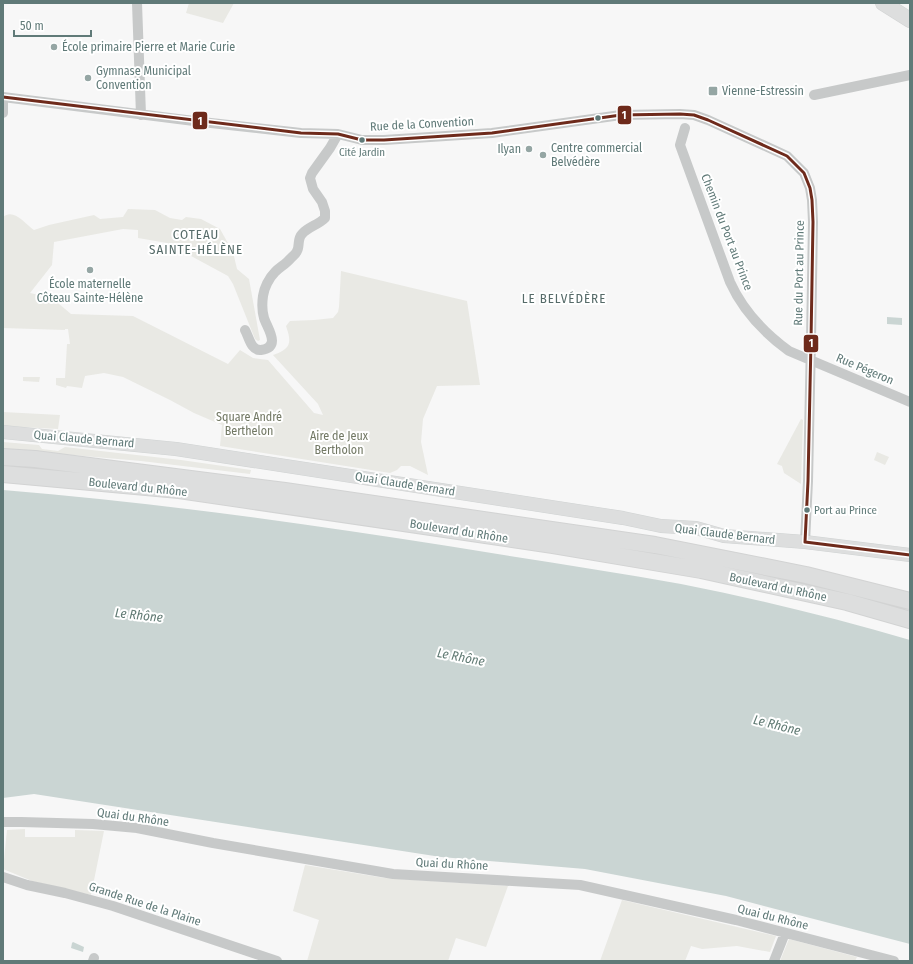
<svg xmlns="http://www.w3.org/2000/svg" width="913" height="964" viewBox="0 0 913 964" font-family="'Fira Sans Condensed',sans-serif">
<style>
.green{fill:#e9e9e4}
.water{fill:#cad5d3}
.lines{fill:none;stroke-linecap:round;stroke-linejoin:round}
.secondary-casing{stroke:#d0d3d3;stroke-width:14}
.primary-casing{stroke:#d1d3d3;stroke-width:16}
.trunk-casing{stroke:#d2d3d3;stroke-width:18}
.minor{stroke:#c7c9c9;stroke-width:10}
.secondary{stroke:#dddede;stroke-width:13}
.primary{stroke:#dddede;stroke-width:15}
.trunk{stroke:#dddede;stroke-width:16}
.bus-1-casing{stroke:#fff;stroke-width:6}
.bus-1{stroke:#6e2a1b;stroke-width:3}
.poi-dot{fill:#95a6a4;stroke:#fff;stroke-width:1.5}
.bus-dot{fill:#607a78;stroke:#fff;stroke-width:1.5}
.labels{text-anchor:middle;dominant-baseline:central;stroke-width:4;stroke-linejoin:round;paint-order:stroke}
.bus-label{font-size:11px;fill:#607a78;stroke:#fff}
.poi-label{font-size:12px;fill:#607a78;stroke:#fff;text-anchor:start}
.street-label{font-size:12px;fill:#607a78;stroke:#fff}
.park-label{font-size:12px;fill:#727864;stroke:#fff}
.neighbourhood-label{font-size:13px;letter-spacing:1px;fill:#566b69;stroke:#fff}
.water-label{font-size:13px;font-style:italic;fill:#607a73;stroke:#fff}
.line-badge{stroke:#fff;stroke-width:1.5}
.badge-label{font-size:11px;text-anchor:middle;font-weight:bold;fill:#fff}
</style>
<rect width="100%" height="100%" fill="#f7f7f7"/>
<!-- green -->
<path class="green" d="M189,3H234L223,23L186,13Z
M128,209L155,210L170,218L182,220L186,217L201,219L220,229L233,252L237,269L249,279L260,340L258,341L255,339L233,284L228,276L167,243L138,238V230L123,229L54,242L52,265L30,293L52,298L71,314L133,316L228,364L240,350L253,358L268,360L314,413L323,415L318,404L273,355C291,349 292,343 286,326L290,321L314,320L333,318L338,312L339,307L341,271L467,301L480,385L437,386L423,419L421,442L428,475L410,466H401L397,470L390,473L220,446L222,425L194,413L170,400L123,377L104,373L85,376L82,388L67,386L66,388L56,385V378H65L67,344H70L68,329H65V330L3,328V217C14,208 25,224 34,230L49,225L94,215L100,219L123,217Z
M23,377H40L39,382L23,381Z
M3,412L60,415L58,429L3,426Z
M801,419L803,420L801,484L784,473L782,466L777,464Z
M3,442L39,445L42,449L58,451L65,447L181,460L251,470L250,474L141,461L3,449Z
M877,452L889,457L885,465L874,460Z
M25,829V837H75V830L104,831L91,895L32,881L3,869L7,830Z
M305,865L385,878L508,886L486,947L456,938L448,961H307L319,920L293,911Z
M622,900L776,936L770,952L737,946L702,949L691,946L685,961H600Z
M789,939L857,957L855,961H780Z"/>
<!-- water -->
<path class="water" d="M887,317L902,318V325L887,324Z
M3,490C152,502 300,523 448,546C526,559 604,570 681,584C758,599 835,618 910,640V944L726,896L585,869L441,857L34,794L3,798Z
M73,942L84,947L83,952L71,948L72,943Z"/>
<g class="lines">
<defs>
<path id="secondary" d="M3,432L176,449L623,518L661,526L696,528L724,536L805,542L910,555"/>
<path id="primary" d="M883,3L910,20"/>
<path id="trunk" d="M3,457L35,459L285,491L655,545L806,575L910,601
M3,474L179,490L553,545L701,570L847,602L910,620"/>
</defs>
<!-- secondary casing -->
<use href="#secondary" class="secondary-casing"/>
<!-- primary casing -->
<use href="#primary" class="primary-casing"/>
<!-- trunk casing -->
<use href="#trunk" class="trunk-casing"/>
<!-- minor -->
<path class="minor" d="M137,3L141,115
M814,95L910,75
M3,97L202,122L301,133L338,134L362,140H384L492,133L621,115L680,114L694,115L708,120L787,156L804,173L810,188L812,200L813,222L811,341L808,481L805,542
M3,113V97
M685,128L680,145L730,282C743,311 763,332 789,351L910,402
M245,330C249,337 251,351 261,350C282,347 267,328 264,318C262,311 262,303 263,296C264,288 269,278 275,272C280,267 286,264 291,258C293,256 296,254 297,251C300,246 297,239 302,234C308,227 318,225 325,218V211L322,202L313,189L310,178L312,173L330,148L338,134
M3,822H21L93,824L137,828L213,843L393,874L580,885L736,920L894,961
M3,877L27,885L65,893L113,906L277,961
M93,961L94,958
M774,961L785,933"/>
<!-- secondary -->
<use href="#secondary" class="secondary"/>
<!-- primary -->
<use href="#primary" class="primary"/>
<!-- trunk -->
<use href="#trunk" class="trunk"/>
<defs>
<path id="bus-1" d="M3,97L301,133L338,134L362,140H384L492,133L621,115L680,114L694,115L708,120L787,156L804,173L810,188L812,200L813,222L811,341L808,481L805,542
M805,542L910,555"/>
</defs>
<!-- bus-1 casing -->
<use href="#bus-1" class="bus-1-casing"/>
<!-- bus-1 -->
<use href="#bus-1" class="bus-1"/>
</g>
<!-- markers -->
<g class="poi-dot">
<circle cx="54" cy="47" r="4"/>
<circle cx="88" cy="78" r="4"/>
<rect x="708" y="86" width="10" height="10" rx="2"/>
<circle cx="529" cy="149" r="4"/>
<circle cx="543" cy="155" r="4"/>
<circle cx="90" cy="270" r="4"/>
</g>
<g class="bus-dot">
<circle cx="598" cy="118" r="3.5"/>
<circle cx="362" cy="140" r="3.5"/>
<circle cx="807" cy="510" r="3.5"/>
</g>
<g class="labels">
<!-- bus labels -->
<g class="bus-label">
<text x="362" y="152">Cité Jardin</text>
<text x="814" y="510" text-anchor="start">Port au Prince</text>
</g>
<!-- poi labels -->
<g class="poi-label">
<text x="62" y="47">École primaire Pierre et Marie Curie</text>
<text x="96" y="71">Gymnase Municipal<tspan x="96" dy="14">Convention</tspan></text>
<text x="722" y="91">Vienne-Estressin</text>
<text x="551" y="148">Centre commercial<tspan x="551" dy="14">Belvédère</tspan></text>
<text x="521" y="149" text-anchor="end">Ilyan</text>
<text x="90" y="284" text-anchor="middle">École maternelle<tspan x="90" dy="14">Côteau Sainte-Hélène</tspan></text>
</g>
<!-- street labels -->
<g class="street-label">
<text transform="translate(422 124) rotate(-3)">Rue de la Convention</text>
<text transform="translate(727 232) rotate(69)">Chemin du Port au Prince</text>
<text transform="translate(799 273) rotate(-89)">Rue du Port au Prince</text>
<text transform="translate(865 369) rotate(23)">Rue Pégeron</text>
<text transform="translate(84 439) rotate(5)">Quai Claude Bernard</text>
<text transform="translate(405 484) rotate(9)">Quai Claude Bernard</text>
<text transform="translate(138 487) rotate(6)">Boulevard du Rhône</text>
<text transform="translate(459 531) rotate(9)">Boulevard du Rhône</text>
<text transform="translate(725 534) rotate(7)">Quai Claude Bernard</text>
<text transform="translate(778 587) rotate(12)">Boulevard du Rhône</text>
<text transform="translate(133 817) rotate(8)">Quai du Rhône</text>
<text transform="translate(452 864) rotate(3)">Quai du Rhône</text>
<text transform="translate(145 904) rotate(18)">Grande Rue de la Plaine</text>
<text transform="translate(773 917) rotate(14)">Quai du Rhône</text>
</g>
<!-- park labels -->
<g class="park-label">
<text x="249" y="417">Square André<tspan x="249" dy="14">Berthelon</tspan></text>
<text x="339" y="436">Aire de Jeux<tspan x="339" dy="14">Bertholon</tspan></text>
</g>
<!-- neighbourhood labels -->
<g class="neighbourhood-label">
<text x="196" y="234">COTEAU<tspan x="196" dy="15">SAINTE-HÉLÈNE</tspan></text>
<text x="564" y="298">LE BELVÉDÈRE</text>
</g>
<!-- water labels -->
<g class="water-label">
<text transform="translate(139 615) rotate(6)">Le Rhône</text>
<text transform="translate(461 657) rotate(11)">Le Rhône</text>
<text transform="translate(777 725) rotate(14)">Le Rhône</text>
</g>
</g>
<g class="line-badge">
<rect x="617" y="105" width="15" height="20" rx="4" fill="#6e2a1b"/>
<rect x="192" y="111" width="16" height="19" rx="4" fill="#6e2a1b"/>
<rect x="803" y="334" width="16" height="19" rx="4" fill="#6e2a1b"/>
</g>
<g class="badge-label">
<text x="624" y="119">1</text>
<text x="200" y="125">1</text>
<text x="811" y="347">1</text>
</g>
<!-- border -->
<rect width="913" height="964" fill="none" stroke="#607a78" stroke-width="8"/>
<!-- scale -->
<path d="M14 30v6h77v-6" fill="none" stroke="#607a78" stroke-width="2"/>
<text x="20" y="30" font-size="12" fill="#607a78" stroke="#ffffff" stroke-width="3" paint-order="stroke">50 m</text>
</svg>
